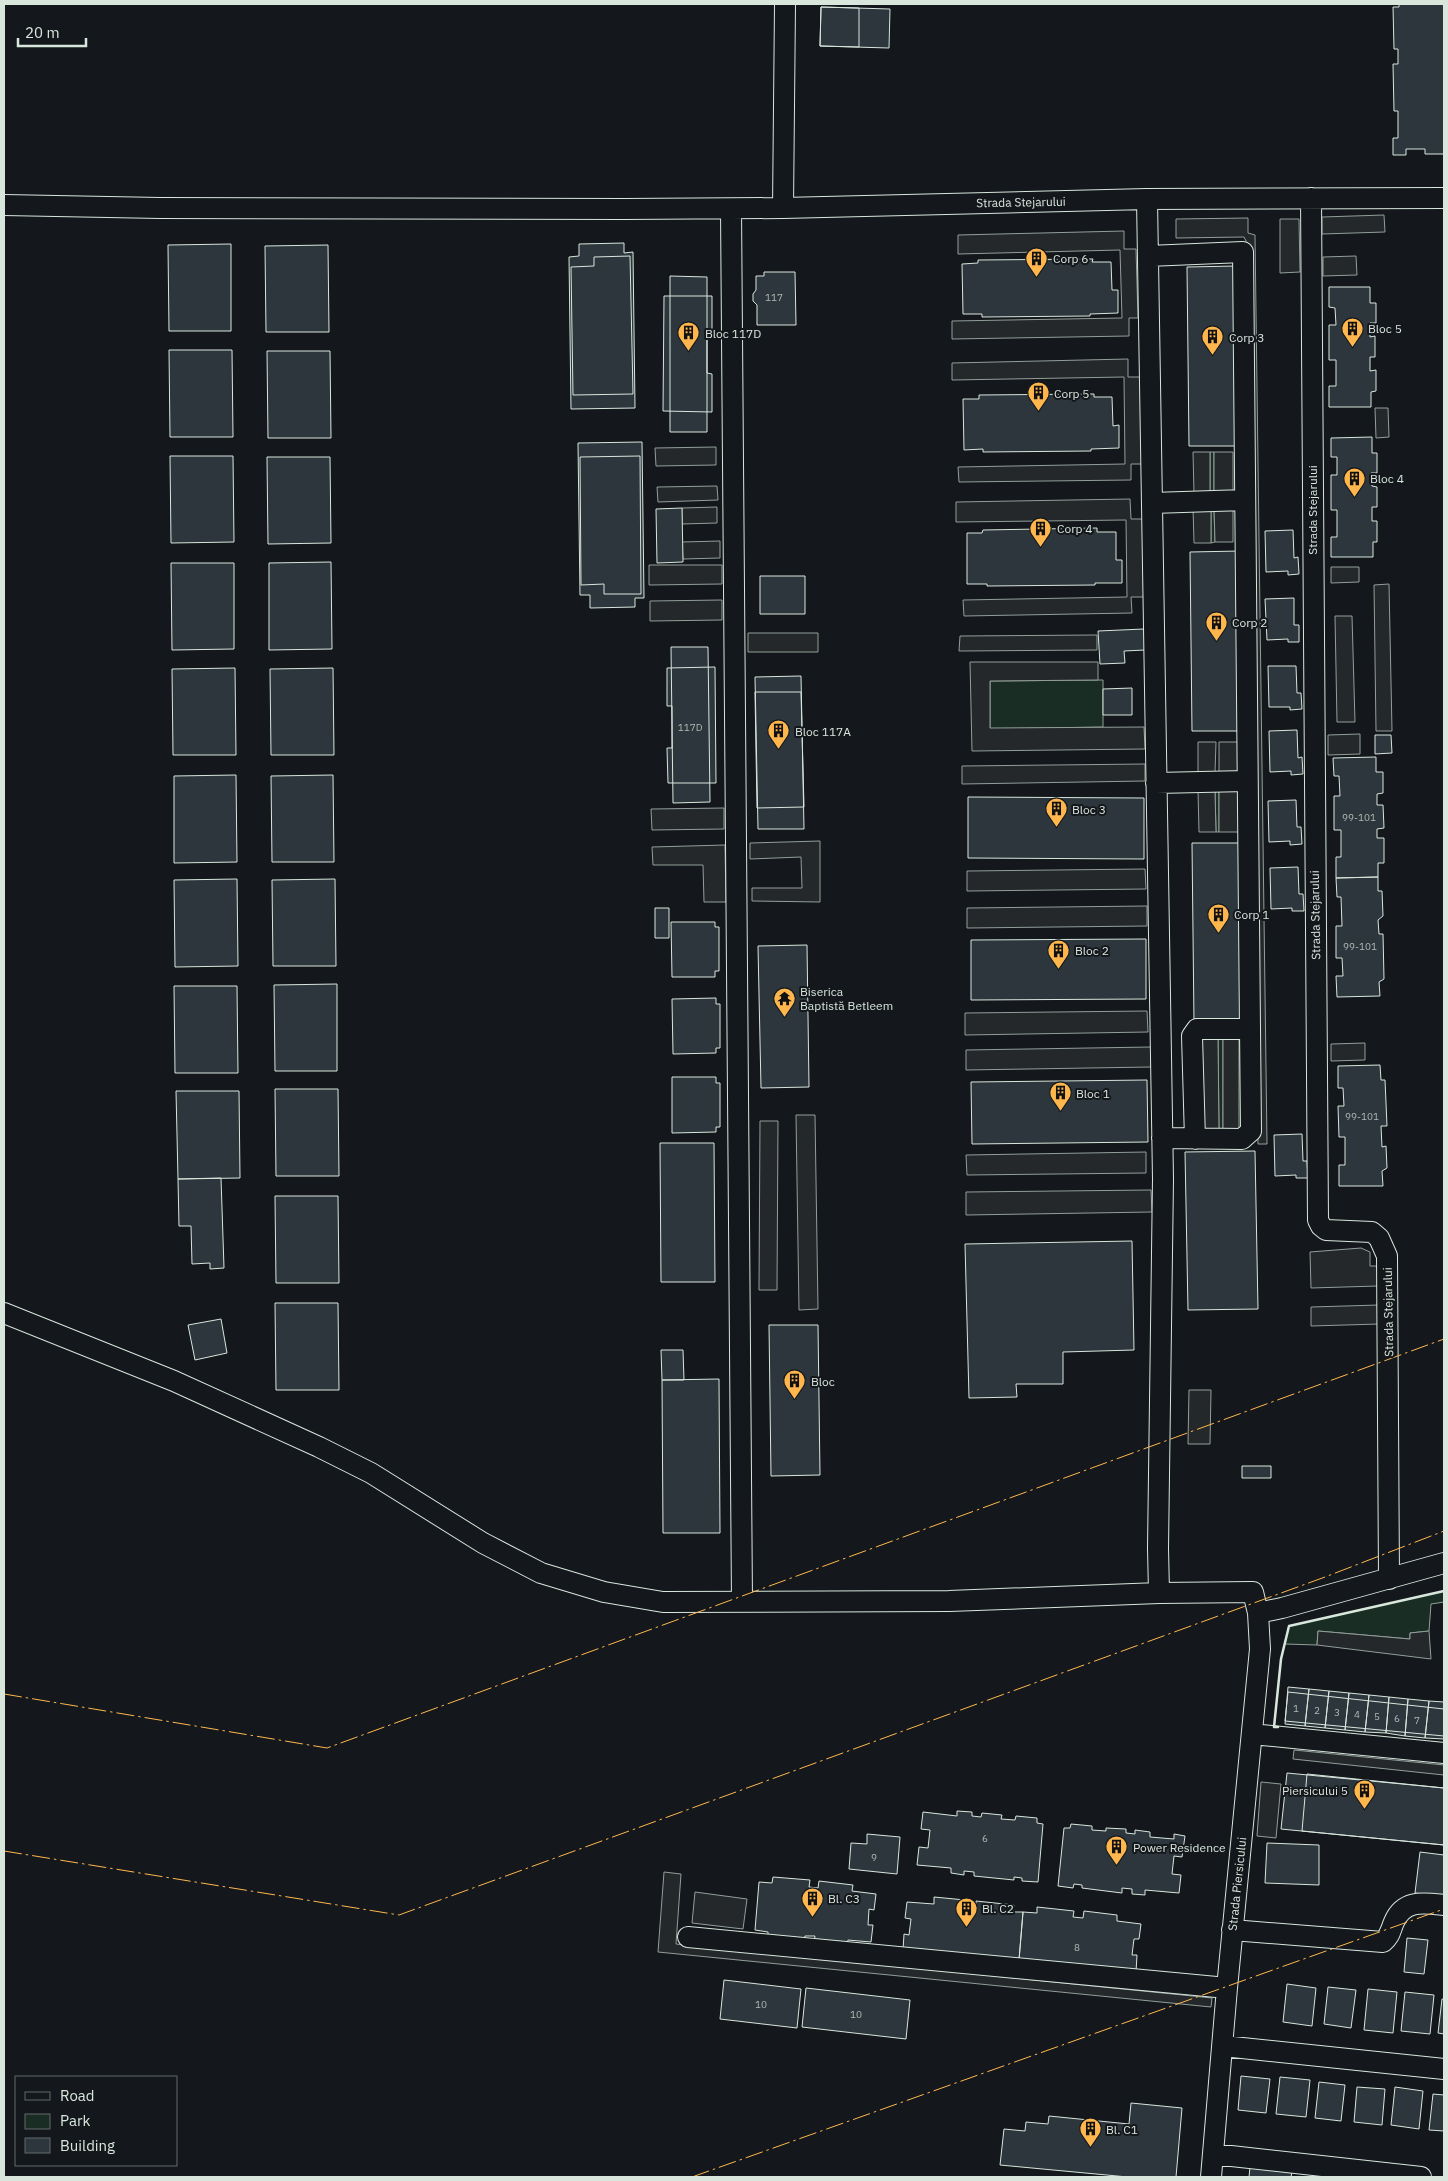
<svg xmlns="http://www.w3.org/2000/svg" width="1448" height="2181" viewBox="0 0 1448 2181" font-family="'IBM Plex Sans',sans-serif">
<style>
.green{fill:#1a2d24;stroke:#939e99}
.parking{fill:#24282b;stroke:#939e99}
.building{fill:#2c363c;stroke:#d8e6dc}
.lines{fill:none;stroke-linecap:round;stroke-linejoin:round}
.minor-casing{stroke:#d8e6dc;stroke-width:22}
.minor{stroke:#14181c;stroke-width:20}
.wall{stroke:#d8e6dc;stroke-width:2.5}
.power{stroke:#ffb74d;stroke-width:1;stroke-dasharray:18 4 2.5 4;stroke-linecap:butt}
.labels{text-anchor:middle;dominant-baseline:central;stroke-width:4;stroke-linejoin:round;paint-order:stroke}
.number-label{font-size:10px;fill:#adbab4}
.street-label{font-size:12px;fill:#d8e6dc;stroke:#14181c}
.poi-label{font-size:12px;fill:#d8e6dc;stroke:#14181c;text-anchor:start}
</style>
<rect width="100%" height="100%" fill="#14181c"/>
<!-- green -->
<path class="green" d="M1210,452H1214V494H1210Z
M1211,508H1214L1215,542L1211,543Z
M1103,680V727L990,729V681Z
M1219,790V832H1216L1215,791Z
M1218,1036H1223V1130H1219Z
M1444,1591V1602L1431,1604L1429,1631L1410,1633V1639L1318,1631L1317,1645L1285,1644L1289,1626Z"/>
<!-- parking -->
<path class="parking" d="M1384,215L1385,232L1322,234V217Z
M1248,218V233L1255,235L1267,1144H1258L1246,241L1244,237L1176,238V219Z
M1280,219H1299L1300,272L1280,273Z
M1124,231V249H1136L1138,318H1129V336L952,339V321L1122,318L1120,250L958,254V235Z
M1356,256L1357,275L1323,276V257Z
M1128,359V377H1142L1143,464H1131V480L959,482L958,467L1125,464L1124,377L952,380V363Z
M1375,408H1388L1389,437L1376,438Z
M716,447V465L656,466L655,448Z
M1193,452H1210V494H1194Z
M1214,452H1233V494H1214Z
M717,486L718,500L658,502L657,487Z
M1130,499L1131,519H1144L1146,597H1131L1132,613L964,616L963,600L1127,597L1126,520L956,522V502Z
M717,507V523L682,524V508Z
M1193,508H1211V543H1194Z
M1214,508H1233V542H1215Z
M720,541V558L683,559L682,542Z
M649,565H722V584L649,585Z
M1331,567H1359V582L1331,583Z
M1389,584L1392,731H1376L1374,585Z
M722,600V620L650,621V601Z
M1335,616H1352L1355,722H1337Z
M748,633H818V652H748Z
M1097,635V650L959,651L960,636Z
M970,662H1098V680L990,681V728L1144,727L1145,749L972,751Z
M1360,734V754L1328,755V735Z
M1198,742H1216L1215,773H1198Z
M1219,742H1238V773H1219Z
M1145,764V781L962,784V766Z
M1198,790L1215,791L1216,832H1199Z
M1219,790H1238L1239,832H1219Z
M724,808V829L652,830L651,809Z
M820,841V902L752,901V888H802L801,857L750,859V843Z
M725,845L726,902H704L703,865H653L652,847Z
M1145,869L1146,889L967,891V871Z
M1147,906V926L967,928V908Z
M1147,1011L1148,1032L965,1035V1013Z
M1201,1036H1218L1219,1130H1201Z
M1223,1036H1239V1130H1223Z
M1365,1043V1060L1331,1061V1044Z
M1151,1047V1067L966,1070V1050Z
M796,1115H815L818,1309L799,1310Z
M760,1121H778L777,1290H759Z
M1146,1152V1173L967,1175L966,1155Z
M1151,1190L1152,1212L966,1215V1192Z
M1361,1248L1370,1252V1266H1377L1378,1286L1311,1288L1310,1252Z
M1379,1305V1324L1311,1326V1307Z
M1189,1390H1211L1210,1444H1188Z
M1318,1631L1410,1639V1633L1429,1631L1431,1659L1317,1645Z
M1294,1750L1444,1765V1775L1293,1759Z
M1261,1782L1281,1784L1276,1838L1257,1836Z
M664,1872L681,1874L676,1944L1212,1998L1211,2007L658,1952Z
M695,1892L747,1899L743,1929L692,1923Z"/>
<!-- building -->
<path class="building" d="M1399,4H1444V154H1425V149H1406V155H1393V138H1398V111H1394L1393,64H1398V49H1394L1393,7H1399Z
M821,7L890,9L889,48L820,46Z
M821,7L859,8V47L820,46Z
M624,243V253L633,252L635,408L571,409L569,257L579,256V244Z
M231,244V331H169L168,245Z
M328,245L329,332H266L265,246Z
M630,256L633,394L573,395L571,267L594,266V257Z
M1093,259L1092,262H1111L1112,290H1118V313L1090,314V316L982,317V314H963L962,264L978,263V260Z
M1236,266L1238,446H1189L1187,267Z
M764,272H795L796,325H757V305L753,301V294L756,290V276H764Z
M670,276L707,277V432H670Z
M1329,287H1370V303H1376V323H1370V337L1375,336V357H1370V371L1376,370V391L1371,392V407H1329V386H1336V360H1329V325H1336L1335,308L1329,307Z
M664,296H712V331L707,332V373L712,374V412L663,411Z
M169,350H232L233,437H170Z
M267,351H330L331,438H268Z
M1094,394V397H1112L1113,426L1119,425V448L1091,449V451L983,452V449L964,450L963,399H979V395Z
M1372,437V453H1377V473H1371L1372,486L1377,487V507H1372V521H1377V542H1373V557H1331V537H1337V510H1331V475H1337V457H1331V438Z
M642,442L644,598H635V607L590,608V595H580L578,443Z
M170,456H233L234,542L171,543Z
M640,456L641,594H604V584L581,585L580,457Z
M267,457H330L331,543L268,544Z
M682,508L683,562L657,563L656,509Z
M1097,528V532H1116V560H1122V583H1095V585L987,586V584H967V533H982L983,530Z
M1293,530L1294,558L1298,557L1299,574L1288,575V571L1266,572L1265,531Z
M1240,551L1242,731H1192L1190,552Z
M331,562L332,649L269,650V563Z
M171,563H234V649L172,650Z
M760,576H805V614H760Z
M1294,598V625H1299V642H1288V639L1267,640L1265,599Z
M1144,629L1145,650L1124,651L1125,663L1100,664L1098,631Z
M671,647H708L710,802L673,803Z
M1268,666H1296L1297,693H1301L1302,709L1290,710V707H1269Z
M715,667L716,783H668L667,748H672V706H667V668Z
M235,668L236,755H173L172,669Z
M333,668L334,755H271L270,669Z
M801,676L804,829H758L755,677Z
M1132,688V715H1103V689Z
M755,692H801L804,807L757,808Z
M1297,730L1298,758L1302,757L1303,774L1291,775V771L1270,772L1269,731Z
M1375,735H1391L1392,753L1375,754Z
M1376,757V772H1383V793L1377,794V805H1383L1384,828L1377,829V838H1384V863H1378V877L1336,878V857H1341V830H1334V796H1340L1339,776H1334L1333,758Z
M236,775L237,862L174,863V776Z
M333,775L334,862H272L271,776Z
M968,797L1144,798V859L968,858Z
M1296,800L1297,827H1301L1302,844L1290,845V841L1269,842L1268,801Z
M1192,843H1242L1244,1022L1194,1023Z
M1298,867L1299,894H1303L1304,911H1292V908L1271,909L1270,868Z
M1378,877V891H1382L1383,916L1378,920L1379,934H1383L1384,979L1379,982L1380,996L1337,997L1336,976H1343L1342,958H1336V926H1342L1341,897H1337L1336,878Z
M237,879L238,966L175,967L174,880Z
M335,879L336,966H273L272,880Z
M655,908H669V938H655Z
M671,922H715V927H719V971H715V977H672Z
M1146,939V999L971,1000V940Z
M807,945L809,1087L761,1088L758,946Z
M337,984V1071H275L274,985Z
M174,986H237L238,1073H175Z
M716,998V1004H720V1048H716V1053L673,1054L672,999Z
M1380,1065L1381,1080H1385L1387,1126H1381L1382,1147L1386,1146L1387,1168L1382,1171L1383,1186H1339V1165H1345V1137H1339L1338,1106H1344L1343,1088H1338V1066Z
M672,1077H716V1083H720V1127H716V1132L672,1133Z
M1147,1080L1148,1142L972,1144L971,1082Z
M275,1089H338L339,1176H276Z
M176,1091H239L240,1178L178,1179Z
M1302,1134L1303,1161H1307L1308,1178H1296V1175L1275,1176L1274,1135Z
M660,1143H714L715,1282H661Z
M1255,1151L1258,1309L1188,1310L1185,1152Z
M221,1178L224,1268L210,1269V1263L192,1264L191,1226H179L178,1179Z
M275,1196H338L339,1283H276Z
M1132,1241L1134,1350L1063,1352V1384H1016L1017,1397L969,1398L965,1244Z
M275,1303H338L339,1390H276Z
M221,1319L227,1353L195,1360L188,1325Z
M769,1325H818L820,1475L771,1476Z
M661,1350H683L684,1380H662Z
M719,1379L720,1533H663L662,1380Z
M1242,1466H1271V1478H1242Z
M1288,1687L1309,1689L1305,1726L1285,1724Z
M1309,1689L1329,1691L1325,1728L1305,1726Z
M1329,1691L1349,1693L1345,1730L1325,1728Z
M1288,1692L1444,1709V1736L1285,1721Z
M1349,1693L1369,1695L1365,1732L1345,1730Z
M1369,1695L1389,1697L1386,1733L1365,1732Z
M1389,1697L1408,1699L1405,1736L1386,1733Z
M1408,1699L1429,1701L1425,1738L1405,1736Z
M1429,1701L1444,1702V1739L1425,1738Z
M1287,1773L1444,1788V1845L1281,1829Z
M1307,1774L1444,1788V1845L1302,1831Z
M957,1811L972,1812V1816L981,1817L982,1813L1002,1815L1001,1819L1015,1820L1016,1816L1037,1818V1823L1043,1824L1038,1882L1022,1881V1878L1014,1877V1880L974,1876V1872L964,1871V1875L951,1873V1868L917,1865L919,1847L928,1848L930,1830L921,1829L923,1812L957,1816Z
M1071,1824L1092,1826V1830L1106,1831V1828L1126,1829V1833L1135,1834V1830L1150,1832V1837L1174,1839V1834L1185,1836L1182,1857L1174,1856L1172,1874L1181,1875L1179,1893L1145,1890V1895L1132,1894V1889L1122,1888V1893L1082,1888V1885L1074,1884L1073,1888L1058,1886L1064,1828H1070Z
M867,1834L900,1837L897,1874L849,1869L851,1843L867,1844Z
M1267,1843L1319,1845V1885L1265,1883Z
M1420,1852L1444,1855V1896L1415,1893Z
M773,1877L810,1880L809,1887L818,1888L819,1881L853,1885L852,1891L876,1894L874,1910L869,1909L868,1925H873L871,1942L848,1940L847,1945L814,1942L815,1936H805L804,1941L768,1937V1932L755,1930L759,1882L772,1883Z
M934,1897L965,1900L964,1907L976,1908V1901L1014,1905L1013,1912H1023L1019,1960L903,1950L904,1934L909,1935L911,1919L905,1918L907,1902L934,1904Z
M1037,1907L1074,1911L1073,1917L1083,1918L1084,1911L1117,1915V1921L1141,1924L1139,1939H1134L1132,1955H1137L1136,1972L1019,1960L1023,1912L1037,1913Z
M1407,1938L1428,1940L1424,1974L1404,1972Z
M724,1980L801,1989L797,2028L720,2019Z
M1287,1984L1316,1988L1312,2026L1283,2022Z
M1328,1987L1356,1990L1351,2028L1324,2024Z
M806,1988L910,2000L906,2039L802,2027Z
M1368,1989L1397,1992L1393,2033L1364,2030Z
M1405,1992L1434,1995L1430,2034L1401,2031Z
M1442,1999H1444V2034L1438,2033Z
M1241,2076L1270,2079L1266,2113L1238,2110Z
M1280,2077L1310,2080L1306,2117L1276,2114Z
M1319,2082L1345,2085L1341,2121L1315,2118Z
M1357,2087L1385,2089L1382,2125L1354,2122Z
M1395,2087L1423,2091L1419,2129L1391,2125Z
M1433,2094L1444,2095V2131L1429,2130Z
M1131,2103L1182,2108L1176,2177H1128L1000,2165L1004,2129L1025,2131L1026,2122L1048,2124L1049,2116L1129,2124Z
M1250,2167L1292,2172L1291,2177H1249Z"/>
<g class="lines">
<defs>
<path id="minor" d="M1311,198L1318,1220L1321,1226L1326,1230L1372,1232L1379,1238L1387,1256L1389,1579
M1147,199L1163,1179L1158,1548L1159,1593
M4,205L160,208L625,209L783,208L1147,199L1444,198
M783,208L785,4
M731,209L742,1602
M1148,256L1243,252L1250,1029
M1152,503L1245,500
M1156,783L1246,781
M1162,1138L1242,1139L1251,1131L1250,1029H1197L1192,1036L1195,1139
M4,1313L174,1381L319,1447L371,1473L483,1543L541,1573L604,1592L663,1602L949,1601L1159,1593L1253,1592L1258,1613L1260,1649L1227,1988L1211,2177
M1258,1613L1282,1608L1444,1563
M1252,1734L1444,1753
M1232,1930L1383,1942C1391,1935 1390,1931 1394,1922C1404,1899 1424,1903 1444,1905
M688,1937L1227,1988
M1223,2046L1444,2069
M1213,2154L1421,2177"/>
</defs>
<!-- minor casing -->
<use href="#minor" class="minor-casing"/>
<!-- minor -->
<use href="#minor" class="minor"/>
<!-- wall -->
<path class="wall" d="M1278,1727H1274L1281,1659L1289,1626L1444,1591"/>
<!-- power -->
<path class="power" d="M4,1694L327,1748L1444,1339
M4,1851L399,1915L1325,1577L1444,1531
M692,2177L1444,1909"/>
</g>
<!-- icons -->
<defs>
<symbol id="building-pin" viewBox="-11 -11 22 30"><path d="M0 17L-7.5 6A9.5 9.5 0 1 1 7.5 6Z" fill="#ffb74d" stroke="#14181c"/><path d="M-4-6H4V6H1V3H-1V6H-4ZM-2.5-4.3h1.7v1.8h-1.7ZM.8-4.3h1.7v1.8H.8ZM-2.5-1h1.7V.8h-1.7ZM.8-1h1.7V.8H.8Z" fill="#111"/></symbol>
<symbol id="temple-pin" viewBox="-11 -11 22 30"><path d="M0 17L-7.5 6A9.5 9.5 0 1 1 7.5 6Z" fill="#ffb74d" stroke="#14181c"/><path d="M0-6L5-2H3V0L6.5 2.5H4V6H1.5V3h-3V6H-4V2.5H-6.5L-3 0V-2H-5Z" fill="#111"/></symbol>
</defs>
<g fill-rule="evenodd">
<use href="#building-pin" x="1024" y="246" width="25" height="34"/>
<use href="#building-pin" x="1340" y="316" width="25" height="34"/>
<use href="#building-pin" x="676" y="320" width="25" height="34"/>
<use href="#building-pin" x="1200" y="324" width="25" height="34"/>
<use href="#building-pin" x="1026" y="380" width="25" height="34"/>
<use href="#building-pin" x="1342" y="466" width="25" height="34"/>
<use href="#building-pin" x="1028" y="516" width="25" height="34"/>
<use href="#building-pin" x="1204" y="610" width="25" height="34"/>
<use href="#building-pin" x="766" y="718" width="25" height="34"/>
<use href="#building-pin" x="1044" y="796" width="25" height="34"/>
<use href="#building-pin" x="1206" y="902" width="25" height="34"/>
<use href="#building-pin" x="1046" y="938" width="25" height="34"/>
<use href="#temple-pin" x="772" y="986" width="25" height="34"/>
<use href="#building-pin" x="1048" y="1080" width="25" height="34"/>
<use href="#building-pin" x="782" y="1368" width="25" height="34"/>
<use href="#building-pin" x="1352" y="1778" width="25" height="34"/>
<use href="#building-pin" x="1104" y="1834" width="25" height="34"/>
<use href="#building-pin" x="800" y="1886" width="25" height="34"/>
<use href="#building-pin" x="954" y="1896" width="25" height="34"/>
<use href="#building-pin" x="1078" y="2116" width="25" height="34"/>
</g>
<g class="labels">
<!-- number labels -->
<g class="number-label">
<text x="774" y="297">117</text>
<text x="690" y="727">117D</text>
<text x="1359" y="817">99-101</text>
<text x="1360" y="946">99-101</text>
<text x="1362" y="1116">99-101</text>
<text x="1296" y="1708">1</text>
<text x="1317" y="1710">2</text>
<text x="1337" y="1712">3</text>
<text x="1357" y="1714">4</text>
<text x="1377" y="1716">5</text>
<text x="1397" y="1718">6</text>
<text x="1417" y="1720">7</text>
<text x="985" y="1838">6</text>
<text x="874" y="1857">9</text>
<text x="1077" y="1947">8</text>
<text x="761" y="2004">10</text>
<text x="856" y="2014">10</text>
</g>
<!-- street labels -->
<g class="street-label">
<text transform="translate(1021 202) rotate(-1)">Strada Stejarului</text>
<text transform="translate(1312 510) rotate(-90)">Strada Stejarului</text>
<text transform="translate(1315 915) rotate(-91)">Strada Stejarului</text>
<text transform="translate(1388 1312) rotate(-91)">Strada Stejarului</text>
<text transform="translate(1237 1884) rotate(-84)">Strada Piersicului</text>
</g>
<!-- poi labels -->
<g class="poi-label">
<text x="1053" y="258">Corp 6</text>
<text x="1368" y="328">Bloc 5</text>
<text x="705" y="333">Bloc 117D</text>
<text x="1229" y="337">Corp 3</text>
<text x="1054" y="393">Corp 5</text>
<text x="1370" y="478">Bloc 4</text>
<text x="1057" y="528">Corp 4</text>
<text x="1232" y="622">Corp 2</text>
<text x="795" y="731">Bloc 117A</text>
<text x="1072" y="809">Bloc 3</text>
<text x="1234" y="914">Corp 1</text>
<text x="1075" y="950">Bloc 2</text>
<text x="800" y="991">Biserica<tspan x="800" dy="14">Baptistă Betleem</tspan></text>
<text x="1076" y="1093">Bloc 1</text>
<text x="811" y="1381">Bloc</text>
<text x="1348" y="1790" text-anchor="end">Piersicului 5</text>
<text x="1133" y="1847">Power Residence</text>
<text x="828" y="1898">Bl. C3</text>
<text x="982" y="1908">Bl. C2</text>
<text x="1106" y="2129">Bl. C1</text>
</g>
</g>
<!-- border -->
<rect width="1448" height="2181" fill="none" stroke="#d8e6dc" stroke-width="10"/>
<!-- legend -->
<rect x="15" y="2076" width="162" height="90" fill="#14181c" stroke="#626a69"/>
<rect x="25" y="2092" width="25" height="8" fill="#14181c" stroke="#626a69"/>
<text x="60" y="2101" font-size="15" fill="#d8e6dc">Road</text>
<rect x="25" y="2114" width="25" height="15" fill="#1a2d24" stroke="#626a69"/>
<text x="60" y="2126" font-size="15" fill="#d8e6dc">Park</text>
<rect x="25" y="2138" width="25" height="15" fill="#2c363c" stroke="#626a69"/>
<text x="60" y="2151" font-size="15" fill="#d8e6dc">Building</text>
<!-- scale -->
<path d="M18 38v8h68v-8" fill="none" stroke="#d8e6dc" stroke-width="2.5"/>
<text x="25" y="38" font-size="15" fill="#d8e6dc" stroke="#14181c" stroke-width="4" paint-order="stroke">20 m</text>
</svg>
